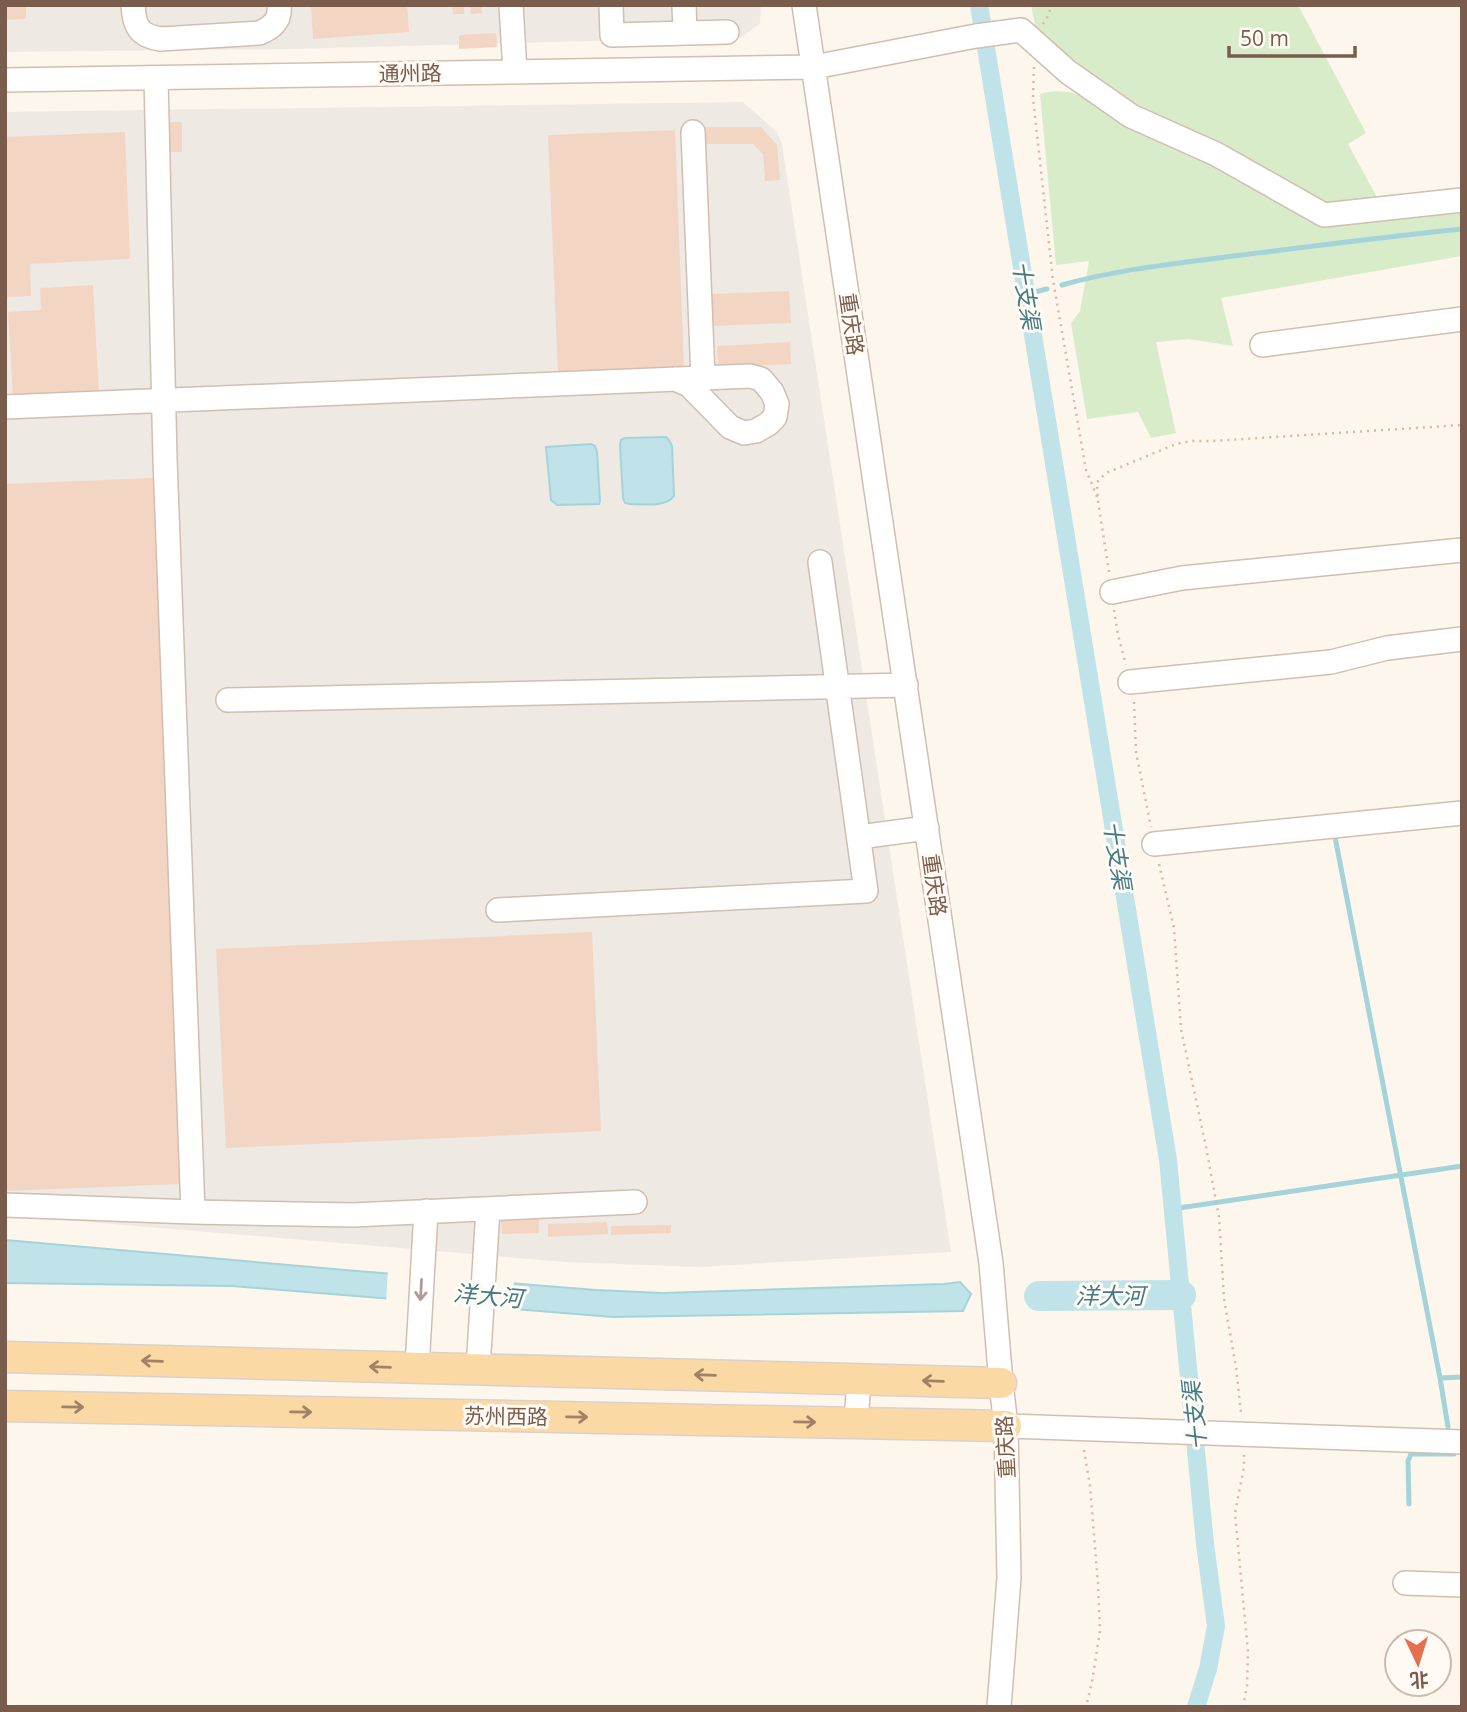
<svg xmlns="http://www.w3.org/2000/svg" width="1467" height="1712" viewBox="0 0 1467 1712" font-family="'Open Sans','Noto Sans SC',sans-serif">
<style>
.industrial{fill:#efe9e4}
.green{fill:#d8ecc9}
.water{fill:#bfe3e8;stroke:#a5d3da;stroke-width:2}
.pier{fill:#fdf6ec}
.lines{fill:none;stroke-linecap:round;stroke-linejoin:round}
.stream{stroke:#a5d3da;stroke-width:5}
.canal{stroke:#bfe3e8;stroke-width:18}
.river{stroke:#bfe3e8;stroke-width:30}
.building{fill:#f3d5c3}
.minor-casing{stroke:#d1beb0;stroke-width:26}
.major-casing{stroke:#dad1cd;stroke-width:33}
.path{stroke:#d9b8a5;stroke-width:2.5;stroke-dasharray:2 5;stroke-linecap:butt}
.minor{stroke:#fff;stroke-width:23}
.major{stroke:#fbd9a5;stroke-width:30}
.oneway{stroke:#af9d94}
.oneway2{stroke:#a18267}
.labels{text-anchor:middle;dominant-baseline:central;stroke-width:6;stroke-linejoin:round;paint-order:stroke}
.street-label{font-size:21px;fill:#7a5c4d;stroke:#fffaf3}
.water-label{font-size:23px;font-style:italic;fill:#437c86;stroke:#fffaf3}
</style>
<rect width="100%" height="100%" fill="#fdf6ec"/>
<!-- industrial -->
<path class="industrial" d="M5,5H761L760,23L742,37L291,49L5,52Z
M743,102L777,132L782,144L951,1252L699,1267L566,1262L5,1215V112Z"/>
<!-- green -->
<path class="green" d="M1031,5H1298L1366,133L1348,144L1379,201L1385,220L1462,213V256L1221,298L1233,346L1189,339L1156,342L1176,433L1151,438L1138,412L1087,419L1071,323L1080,311L1089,261L1056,265L1040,94C1067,86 1088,96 1109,113L1256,187L1293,209L1287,189L1217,149L1134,113L1067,66H1043Z"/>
<!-- water -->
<path class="water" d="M666,437L669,440L672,446L674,496C665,508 644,504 630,504L625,503L623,498L620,445L621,440L625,438Z
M591,444L595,446L597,452L600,501L599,504L557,505L551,500L546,447Z
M5,1240L357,1271L596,1290L662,1293L944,1284L960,1282L971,1294L963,1311L613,1317L232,1286L5,1283Z"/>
<!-- pier -->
<path class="pier" d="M388,1270L514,1280L512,1313L386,1303Z"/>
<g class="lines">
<!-- stream -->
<path class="stream" d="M1062,285C1115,270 1171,264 1226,257C1305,247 1383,237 1462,229
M1026,294L1047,289
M1334,832L1440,1378
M1172,1209L1462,1166
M1448,1427L1440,1378L1462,1377
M1409,1504L1408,1461L1411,1454H1454"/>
<!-- canal -->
<path class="canal" d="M979,5L1168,1160L1205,1544L1216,1626L1208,1669L1196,1707"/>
<!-- river -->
<path class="river" d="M1039,1296L1181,1295"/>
</g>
<!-- building -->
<path class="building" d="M5,5H26V19L5,20Z
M311,5H407L409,32L313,39Z
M452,5H464V14H453Z
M470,5H481L482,13L471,14Z
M496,33L497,47L459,49V35Z
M168,122H182V152H168Z
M702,127H761L777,145L780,180L765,181L763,154L753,144H703Z
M675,130L684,368L558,374L548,135Z
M125,132L130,259L30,264L31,296L5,297V137Z
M93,285L99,394L13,398L8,312L41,310L40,288Z
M789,291L791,323L712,326L711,294Z
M790,342L791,364L718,368L717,346Z
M153,478L181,1184L5,1191V484Z
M592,932L601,1131L226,1148L216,949Z
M539,1218V1233L502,1234L501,1220Z
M607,1222L608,1234L548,1237V1224Z
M671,1225V1233L611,1235V1226Z"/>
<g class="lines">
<defs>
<path id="minor" d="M133,5C134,26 139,36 161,39L259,33C272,28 281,20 279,5
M511,5L515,72
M611,5L612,35L727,32
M684,5L685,33
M804,5L991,1263L1001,1383L1006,1426L1009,1578L999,1707
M156,78L165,459L193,1212
M5,80L814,67L976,36L1021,30L1068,72L1131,116L1216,154L1324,215L1462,200
M693,132L703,378
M1262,345L1462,319
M5,407L750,376L761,379L772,392L777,404L775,417L768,424L756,431L744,433L730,427L689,385L675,379
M1112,592L1182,578L1462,550
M1130,682L1331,662L1387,648L1462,639
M228,700L906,685
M859,837L927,828
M1154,844L1462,813
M498,910L866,891L820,562
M5,1205L193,1212L353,1215L635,1202
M417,1368L426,1211
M478,1369L488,1209
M856,1423L859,1379
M1006,1426L1462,1442
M1405,1583L1462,1585"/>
<path id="major" d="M5,1357L1001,1383
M5,1406L1006,1426"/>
</defs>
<!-- minor casing -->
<use href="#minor" class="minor-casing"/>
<!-- major casing -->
<use href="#major" class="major-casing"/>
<!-- path -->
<path class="path" d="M1043,24L1049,14L1051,5
M1034,67L1033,98L1053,280L1086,470L1098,499
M1109,572L1098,501L1097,482L1106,473L1176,444L1191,441H1212L1462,425
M1114,610L1118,635L1126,665
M1134,702L1136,752L1151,827
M1159,864L1174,928L1181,1029L1206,1147L1219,1217L1224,1299L1236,1367L1241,1413
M1084,1450L1090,1486L1098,1584L1100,1631L1092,1682L1086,1707
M1243,1707L1247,1686L1248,1652L1235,1513L1244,1467V1455"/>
<!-- minor -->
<use href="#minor" class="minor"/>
<!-- major -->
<use href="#major" class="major"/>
</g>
<!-- one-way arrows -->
<defs><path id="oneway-shaft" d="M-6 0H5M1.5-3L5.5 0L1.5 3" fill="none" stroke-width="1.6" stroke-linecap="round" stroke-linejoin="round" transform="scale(1.75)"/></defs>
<use class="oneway" href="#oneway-shaft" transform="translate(421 1290) rotate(93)"/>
<g class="oneway2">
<use href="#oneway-shaft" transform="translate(152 1361) rotate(-178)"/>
<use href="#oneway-shaft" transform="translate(380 1367) rotate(-178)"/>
<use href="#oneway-shaft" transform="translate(705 1375) rotate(-178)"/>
<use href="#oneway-shaft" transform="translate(933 1381) rotate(-178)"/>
<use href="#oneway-shaft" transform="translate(73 1407) rotate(1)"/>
<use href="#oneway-shaft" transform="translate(301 1412) rotate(1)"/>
<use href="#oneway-shaft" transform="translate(577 1417) rotate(1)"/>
<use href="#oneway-shaft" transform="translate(805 1422) rotate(1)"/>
</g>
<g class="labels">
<!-- street labels -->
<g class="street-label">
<text transform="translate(410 73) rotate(-1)">通州路</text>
<text transform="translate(852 324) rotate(82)">重庆路</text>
<text transform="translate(935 885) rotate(82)">重庆路</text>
<text transform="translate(506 1416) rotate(1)">苏州西路</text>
<text transform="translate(1005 1447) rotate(-93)">重庆路</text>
</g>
<!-- water labels -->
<g class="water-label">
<text transform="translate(1027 295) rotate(81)">十支渠</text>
<text transform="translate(1118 855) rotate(81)">十支渠</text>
<text transform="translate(488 1295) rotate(5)">洋大河</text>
<text x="1110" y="1295">洋大河</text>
<text transform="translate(1194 1416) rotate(-96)">十支渠</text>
</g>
</g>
<!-- border -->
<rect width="1467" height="1712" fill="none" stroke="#7a5c4d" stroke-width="14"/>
<!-- north arrow -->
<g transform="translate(1418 1663) rotate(176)"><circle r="33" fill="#fffaf3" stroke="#cabbb1" stroke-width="2"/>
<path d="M0-5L12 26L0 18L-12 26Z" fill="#e76f51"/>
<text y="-10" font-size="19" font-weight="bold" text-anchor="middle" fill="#7a5c4d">北</text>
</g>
<!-- scale -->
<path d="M1229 46v10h126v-10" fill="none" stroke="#7a5c4d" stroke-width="3.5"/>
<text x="1240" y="46" font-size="21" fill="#7a5c4d" stroke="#fffaf3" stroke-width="5" paint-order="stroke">50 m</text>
</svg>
